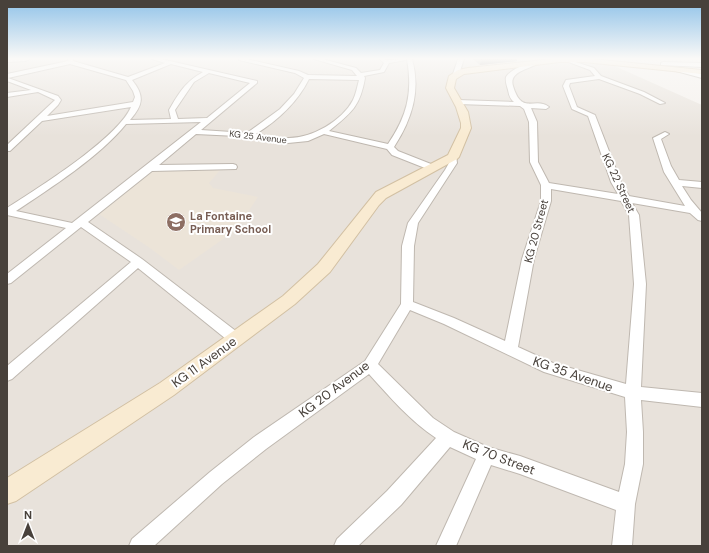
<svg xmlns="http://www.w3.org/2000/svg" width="709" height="553" viewBox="0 0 709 553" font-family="'DM Sans',sans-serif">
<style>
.residential{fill:#e8e2db}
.education{fill:#ece4d8}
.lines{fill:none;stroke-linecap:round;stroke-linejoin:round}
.minor-casing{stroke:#bfb8b0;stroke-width:2}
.secondary-casing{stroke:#d2c0a3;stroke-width:2}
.minor{fill:#fff;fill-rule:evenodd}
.secondary{fill:#f9ebd2;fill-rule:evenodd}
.wall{fill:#b7afa8}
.shaded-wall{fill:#958f88}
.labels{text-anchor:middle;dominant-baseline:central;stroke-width:4;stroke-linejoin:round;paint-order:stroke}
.far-street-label{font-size:9px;fill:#48413b;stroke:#fff}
.street-label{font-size:11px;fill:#48413b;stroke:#fff}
.education-label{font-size:11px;font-weight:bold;fill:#785e54;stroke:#fff;text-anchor:start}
.near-street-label{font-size:13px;fill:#48413b;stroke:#fff}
</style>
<rect width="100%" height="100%" fill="#f5f1ed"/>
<!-- residential -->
<path class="residential" d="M7,59H599L702,105V546H7Z"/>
<!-- education -->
<path class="education" d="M221,169L209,183L213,188L258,197L236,230L179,270L150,248L99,214L154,170Z"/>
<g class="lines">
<defs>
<path id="minor" d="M7,59H29L26,61L7,62Z
M69,59H73V61L128,77L165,63L152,59H161L257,81V83L201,130L247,133L280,109L294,94L304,78L295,73L239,60V59H246L299,71L308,75L357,76L352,70L314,59H322L356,68L361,73L380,70L384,63L380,59L388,60L406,59V60L389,63L384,72L364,76L365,78C360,107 351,113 329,131L388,144C407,116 413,93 407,59H412C421,91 412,119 394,147L398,151L436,166L437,168L433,171L430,170L392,155L387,149L324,134L308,141L288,143L237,136L196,134L159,165L233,164L236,165L237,167L236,169L152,171L88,222L142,259L241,335L243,339L241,343L236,344L231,343L138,268L12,379L7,381V366L131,262L81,227L11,283L7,284V274L66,228L7,215V208C38,188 117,139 131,107L42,121L10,151H7V145L55,100L38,92L7,97V93L31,90L7,81V74L68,61ZM70,64L126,80L133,91L135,97L133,102L47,116L58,105L61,100L58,96L8,78ZM171,64L203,72C185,82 179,93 169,110L171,119L130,120C143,105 145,96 132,80ZM209,73L250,83L207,118L178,119L175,110L194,82ZM309,79L359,80C357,87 356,94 353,100C342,121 312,138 289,138C278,139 266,136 256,134C278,120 297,103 309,79ZM201,122L72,223L16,211C52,187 99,157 126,124Z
M458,59H464L459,74L456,76L453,74Z
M566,59L594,68L601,76L644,92L665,103L660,104L640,94L599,79L570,83L569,86L577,107L595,115L621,182L629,196L685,206L664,172L653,138L665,132L669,134L661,139L671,166L679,180L702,182V188L682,186L691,200L702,213V221L698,220L690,213L632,203L639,215L646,284L641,387L702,393V407L641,400L643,432V464L635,504L632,546H612L616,510L520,474L491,465L456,546H436L476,459L450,447L401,505L358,546H334L337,539L387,491L436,438C410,421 390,397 369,374L266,449L222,484L154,546H129L132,539L210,472L254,437L365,361L401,304L402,246L408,223L445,170L449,163L450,155H456L457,163L418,223L414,246L413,302L454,318L505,341L522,259L541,201V185L530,162L529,122L524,109L520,106L458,104L455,102L458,100L514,102C510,99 509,95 508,90C507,86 505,81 506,77C510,70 527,62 535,63V65C525,70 509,73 513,86C522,116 535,96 549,107L546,109L531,108L537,122L538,162L549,183L618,194L611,182L588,116L572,109L563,86L566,80L595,76L590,70L566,61ZM551,189L621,201L629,215L634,284L626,384L553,363L518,347L534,259L551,201ZM410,310L444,324L544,372L625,397L627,432L625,464L619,492L520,456L488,447L454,432L433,418L378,364Z
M663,62L702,63V67L661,65V63Z
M678,68L702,74V78L676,71L675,70Z"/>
<path id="secondary" d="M553,59H592L702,70V74L584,62H559L464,74L456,79L454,88L468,112L471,128L459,157L457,159L386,198L379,205L330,272L295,304L174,395L16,501L7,504V478L160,383L283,296L318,264L376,192L448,155L461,128V123L456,107L446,88L449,76L458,70L468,68Z"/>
</defs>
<!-- minor casing -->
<use href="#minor" class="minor-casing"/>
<!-- secondary casing -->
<use href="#secondary" class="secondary-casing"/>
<!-- minor -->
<use href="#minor" class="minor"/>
<!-- secondary -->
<use href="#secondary" class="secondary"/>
</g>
<!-- wall -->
<path class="wall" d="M473,59H517V61L480,65Z"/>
<!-- shaded-wall -->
<path class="shaded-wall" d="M481,59H517V61L480,65Z"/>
<!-- sky -->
<linearGradient id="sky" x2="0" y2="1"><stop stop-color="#91c3e9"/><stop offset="0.43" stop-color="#faf9f7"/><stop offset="1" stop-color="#faf9f7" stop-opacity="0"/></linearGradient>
<rect width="709" height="136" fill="url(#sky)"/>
<!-- icons -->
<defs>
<symbol id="school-disc" viewBox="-11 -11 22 22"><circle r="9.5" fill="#8d6e63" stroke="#fff"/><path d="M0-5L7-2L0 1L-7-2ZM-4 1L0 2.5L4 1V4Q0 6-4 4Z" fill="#fff"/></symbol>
</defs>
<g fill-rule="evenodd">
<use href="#school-disc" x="165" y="211" width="22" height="22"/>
</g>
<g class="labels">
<!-- far-street labels -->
<g class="far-street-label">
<text transform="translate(258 137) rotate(7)">KG 25 Avenue</text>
</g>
<!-- street labels -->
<g class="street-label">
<text transform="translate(619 183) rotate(65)">KG 22 Street</text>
<text transform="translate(536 231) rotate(-75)">KG 20 Street</text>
</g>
<!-- education labels -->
<g class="education-label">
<text x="190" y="216">La Fontaine<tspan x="190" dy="13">Primary School</tspan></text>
</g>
<!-- near-street labels -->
<g class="near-street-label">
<text transform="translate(204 362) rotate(-36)">KG 11 Avenue</text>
<text transform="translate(573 374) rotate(19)">KG 35 Avenue</text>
<text transform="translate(334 389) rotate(-37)">KG 20 Avenue</text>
<text transform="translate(499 457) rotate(21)">KG 70 Street</text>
</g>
</g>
<!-- border -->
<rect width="709" height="553" fill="none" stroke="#48413b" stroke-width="16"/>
<!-- north arrow -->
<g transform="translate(28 525)" stroke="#ffffff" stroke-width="3" paint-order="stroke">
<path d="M0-3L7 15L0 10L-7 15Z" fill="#48413b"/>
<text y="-6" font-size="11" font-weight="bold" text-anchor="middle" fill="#48413b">N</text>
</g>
</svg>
